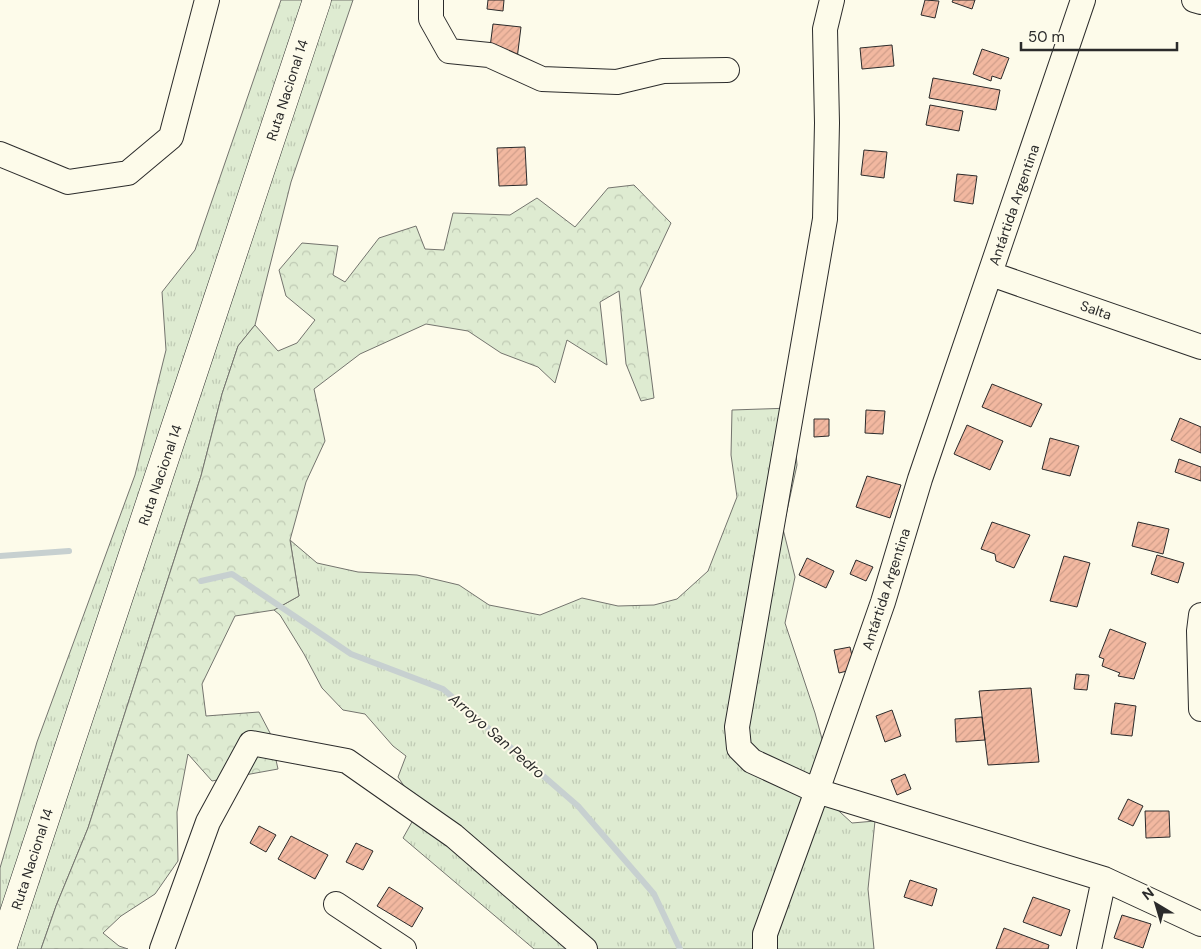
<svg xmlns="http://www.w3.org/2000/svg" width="1201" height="949" viewBox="0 0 1201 949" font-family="'DM Sans',sans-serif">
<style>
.grass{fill:url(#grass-tufts);stroke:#74746e}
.forest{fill:url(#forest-crowns);stroke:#74746e}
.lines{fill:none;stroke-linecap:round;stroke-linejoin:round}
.stream{stroke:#c7d0d0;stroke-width:6}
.building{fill:url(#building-hatch);stroke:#2b2b2b}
.minor-casing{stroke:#2b2b2b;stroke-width:26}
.highway-casing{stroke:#2b2b2b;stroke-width:29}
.minor{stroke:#fdfbea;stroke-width:24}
.highway{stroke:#fdfbea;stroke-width:28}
.labels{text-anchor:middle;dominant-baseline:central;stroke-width:4;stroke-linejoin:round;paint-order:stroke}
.street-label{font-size:14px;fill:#2b2b2b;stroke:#fdfbea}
.water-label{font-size:15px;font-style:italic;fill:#2b2b2b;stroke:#fdfbea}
</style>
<defs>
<pattern id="grass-tufts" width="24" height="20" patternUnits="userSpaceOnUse" patternTransform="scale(1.25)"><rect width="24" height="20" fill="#deebd1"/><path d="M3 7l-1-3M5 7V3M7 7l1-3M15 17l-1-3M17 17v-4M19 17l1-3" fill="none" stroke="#bfcab4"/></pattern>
<pattern id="forest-crowns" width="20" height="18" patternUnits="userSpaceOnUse" patternTransform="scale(1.25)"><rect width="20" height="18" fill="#deebd1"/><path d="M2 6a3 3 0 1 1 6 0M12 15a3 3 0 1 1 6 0" fill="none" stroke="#bfcab4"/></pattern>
<pattern id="building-hatch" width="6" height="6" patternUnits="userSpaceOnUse" patternTransform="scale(1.25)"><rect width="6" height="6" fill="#f2b8a0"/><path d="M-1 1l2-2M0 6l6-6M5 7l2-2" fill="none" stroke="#d09e8a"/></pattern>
</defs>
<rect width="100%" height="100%" fill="#fdfbea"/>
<!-- grass -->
<path class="grass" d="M281,0H353L291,182L255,325L238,346L222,394L201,476L88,828L56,906L41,949H0V868L37,742L135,475L166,350L162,292L195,250Z
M792,408L797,465L783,529L795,577L785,623L815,713L825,750L817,791L852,823L875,821L868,889L874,949H534L403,838L417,813L410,795L398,777L406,756L393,746L365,714L343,710L322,688L304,654L280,615L274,610L299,596L290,540L317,563L358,572L417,575L459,585L489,605L540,615L582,598L618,606L654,605L677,599L708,571L737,497L731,455L732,410Z"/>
<!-- forest -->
<path class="forest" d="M634,185L671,223L640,289L654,398L641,401L626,364L619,291L600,302L607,365L567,340L555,383L538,367L501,353L468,331L426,324L360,354L314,389L325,441L306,482L290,540L299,596L274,610L235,616L202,684L206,716L259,712L270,733L278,769L212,781L188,754L177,812L178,861L155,894L121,916L103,933L119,946L128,949H41L56,906L88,828L201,476L222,394L238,346L255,325L278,351L297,343L315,320L286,296L279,270L302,243L338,246L333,275L345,282L379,238L416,226L425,249L444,250L453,213L510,215L537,198L575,227L608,188Z"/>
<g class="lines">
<!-- stream -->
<path class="stream" d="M0,556L69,551
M201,581L232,574L351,654L443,689L578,806L654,894L680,949"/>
</g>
<!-- building -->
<path class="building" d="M488,0H504L503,11L487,9Z
M925,0L939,1L935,18L921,15Z
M953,0H975L972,9L952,2Z
M493,24L521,27L517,59L489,55Z
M892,45L894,66L862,69L860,48Z
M982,49L1009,58L1001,79L992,76L991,81L973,74Z
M933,78L1000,90L996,110L929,98Z
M930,105L963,111L959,131L926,125Z
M525,147L527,185L499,186L497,148Z
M864,150L887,152L884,178L861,175Z
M957,174L977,176L973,204L954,201Z
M992,384L1042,404L1031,427L982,407Z
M866,410L885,411L883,434L865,433Z
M1180,418L1201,427V453L1171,440Z
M814,419H829V436L814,437Z
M967,425L1003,441L990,470L954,454Z
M1050,438L1079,446L1070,476L1042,469Z
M1179,459L1201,467V481L1175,472Z
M867,476L901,485L890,518L856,507Z
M992,522L1030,535L1014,568L996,561L995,554L981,549Z
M1138,522L1169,529L1163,554L1132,546Z
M1157,555L1184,563L1178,583L1151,574Z
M1064,556L1090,563L1077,607L1050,601Z
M807,558L834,571L826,588L799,575Z
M856,560L873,567L866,581L850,574Z
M1110,629L1146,643L1134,679L1118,676L1120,673L1102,666L1104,659L1099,657Z
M850,647L855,669L839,673L834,650Z
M1076,674L1089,675L1087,690L1074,689Z
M1031,688L1039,762L988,765L979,691Z
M1115,703L1136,706L1132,736L1111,734Z
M892,710L901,736L885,742L876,716Z
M982,717L985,740L956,742L955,719Z
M905,774L911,789L897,795L891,780Z
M1128,799L1143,806L1133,826L1118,819Z
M1145,811H1169L1170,837L1146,838Z
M259,826L276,835L266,852L250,843Z
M291,836L328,855L315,879L278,859Z
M356,843L373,851L363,870L346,862Z
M910,880L937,889L932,906L904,897Z
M389,887L423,908L412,927L377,906Z
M1033,897L1070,910L1061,936L1023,922Z
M1122,915L1151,924L1143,948L1114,938Z
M1004,928L1049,945L1048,949H996Z"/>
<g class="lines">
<defs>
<path id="minor" d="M431,0V19L449,51L489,55L542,79L617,82L663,71L727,70
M1083,0L920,479L883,602L817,791L1104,879L1201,924
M1194,0L1201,2
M0,154L68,182L128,173L171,137L207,0
M991,274L1201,347
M1201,615L1199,631L1201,709
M336,904L404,949
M162,949L208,822L251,743L347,761L454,836L585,949
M765,949V934L817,791L752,761L739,748L737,727L825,219L827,123L825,29L832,0
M1089,949L1104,879"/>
<path id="highway" d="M2,949L317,0"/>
</defs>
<!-- minor casing -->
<use href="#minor" class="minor-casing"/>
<!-- highway casing -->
<use href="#highway" class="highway-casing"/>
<!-- minor -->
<use href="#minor" class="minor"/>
<!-- highway -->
<use href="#highway" class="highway"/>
</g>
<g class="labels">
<!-- street labels -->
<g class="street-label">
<text transform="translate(287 90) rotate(-72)">Ruta Nacional 14</text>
<text transform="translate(1014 205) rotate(-71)">Antártida Argentina</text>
<text transform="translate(1096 310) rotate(19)">Salta</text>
<text transform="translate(160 475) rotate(-71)">Ruta Nacional 14</text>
<text transform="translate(886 589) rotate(-72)">Antártida Argentina</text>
<text transform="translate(32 859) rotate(-72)">Ruta Nacional 14</text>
</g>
<!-- water labels -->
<g class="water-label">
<text transform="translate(497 736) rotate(41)">Arroyo San Pedro</text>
</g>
</g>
<!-- north arrow -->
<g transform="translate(1156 904) rotate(322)" stroke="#fdfbea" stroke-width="4" paint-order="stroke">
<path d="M0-4L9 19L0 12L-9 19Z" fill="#2b2b2b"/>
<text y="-8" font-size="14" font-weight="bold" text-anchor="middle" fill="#2b2b2b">N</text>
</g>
<!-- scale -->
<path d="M1021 42v8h156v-8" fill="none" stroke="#2b2b2b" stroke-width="2.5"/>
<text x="1028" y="42" font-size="15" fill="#2b2b2b" stroke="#fdfbea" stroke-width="4" paint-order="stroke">50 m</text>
</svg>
